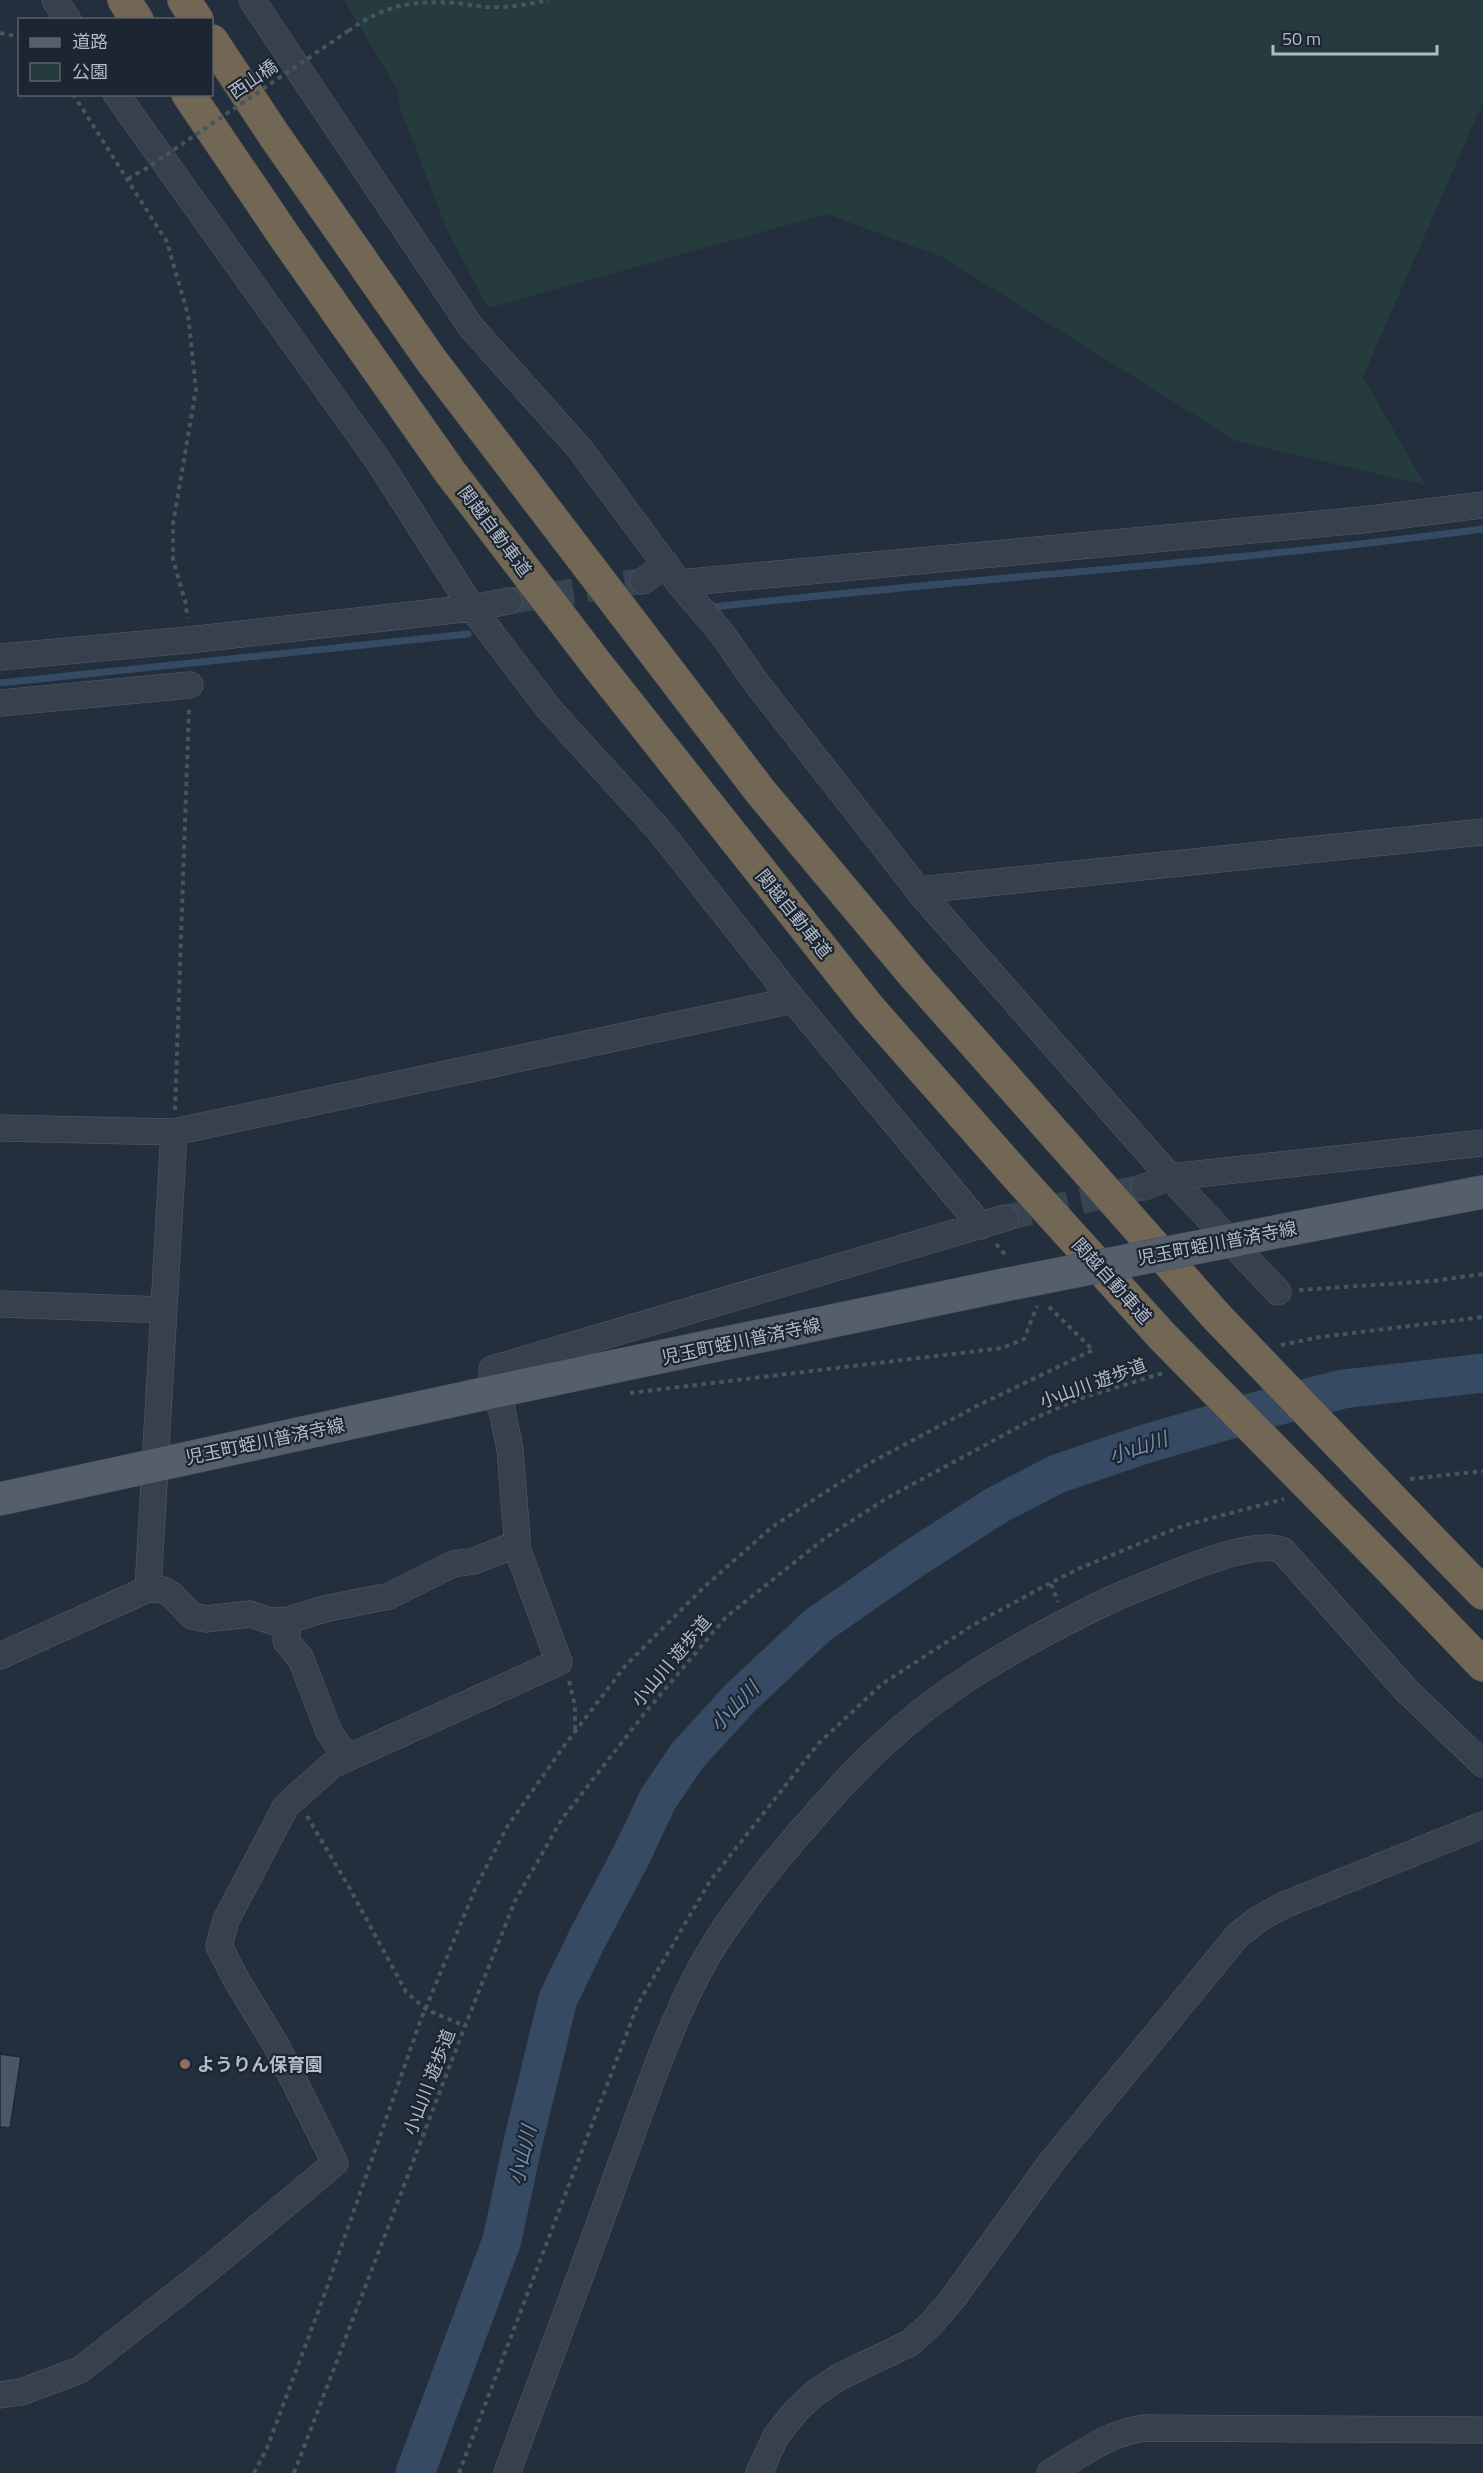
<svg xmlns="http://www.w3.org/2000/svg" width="1483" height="2473" viewBox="0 0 1483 2473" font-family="'Titillium Web','Noto Sans JP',sans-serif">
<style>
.green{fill:#253b3d}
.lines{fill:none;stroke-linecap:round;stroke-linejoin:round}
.stream{stroke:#364b63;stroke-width:7}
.river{stroke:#364b63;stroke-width:39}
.building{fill:#495665;stroke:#1e2733;stroke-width:1.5}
.minor-tunnel{stroke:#384451;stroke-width:26;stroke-dasharray:26 13;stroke-linecap:butt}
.minor-casing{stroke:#555e6a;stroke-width:27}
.major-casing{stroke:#434c58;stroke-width:34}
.highway-casing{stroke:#424b57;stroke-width:34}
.path{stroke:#43585a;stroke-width:4;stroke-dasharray:4.5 4.5;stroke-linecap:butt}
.minor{stroke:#37404c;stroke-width:26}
.major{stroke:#555f6c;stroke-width:33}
.highway{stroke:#726654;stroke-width:33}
.major-bridge-casing{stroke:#434c58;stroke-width:34;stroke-linecap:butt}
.highway-bridge-casing{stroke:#424b57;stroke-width:34;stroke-linecap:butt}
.path-bridge{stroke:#43585a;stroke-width:4;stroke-dasharray:4.5 4.5;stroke-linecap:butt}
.major-bridge{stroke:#555f6c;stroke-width:33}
.highway-bridge{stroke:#726654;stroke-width:33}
.education-dot{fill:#8d6e63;stroke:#1c2531;stroke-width:2}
.labels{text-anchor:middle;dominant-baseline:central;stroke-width:4.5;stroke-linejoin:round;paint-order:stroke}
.street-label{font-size:18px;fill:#b2bbc8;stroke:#1c2531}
.poi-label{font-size:18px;font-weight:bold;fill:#b2bbc8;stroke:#1c2531;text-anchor:start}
.water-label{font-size:20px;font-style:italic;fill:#728dab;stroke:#1c2531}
</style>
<rect width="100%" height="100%" fill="#232f3c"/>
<!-- green -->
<path class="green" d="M344,0H1483V102L1363,377L1425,485L1236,441L942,257L827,214L488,308L447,230L400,108L398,91Z"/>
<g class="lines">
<!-- stream -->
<path class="stream" d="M714,607C970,578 1227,563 1483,529
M0,683L468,634"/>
<!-- river -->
<path class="river" d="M415,2473L502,2240L523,2142L558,1999L587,1939L631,1856L658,1799L687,1756L740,1698L818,1625L916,1557L997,1505L1057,1474L1142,1445L1265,1409L1343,1389L1483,1373"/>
</g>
<!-- building -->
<path class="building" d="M0,2054L21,2057L10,2128L0,2127Z"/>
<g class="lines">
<!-- minor-tunnel -->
<path class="minor-tunnel" d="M509,601L643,581
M1005,1218L1144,1187"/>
<defs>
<path id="minor" d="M55,0L68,20
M252,0L471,327L580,449L679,583L720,631L758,685L923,896L1170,1177L1278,1292
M116,94L379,462L472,608L549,709L659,830L793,1000L981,1226
M643,581L666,564
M679,583L1362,520L1483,505
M0,657L188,640L472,608L509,601
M0,703L190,685
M919,890L1483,832
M0,1128L174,1132L793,1000
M1144,1187L1170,1177L1483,1143
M0,1304L164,1310
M148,1589L163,1590L172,1595L192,1616L206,1619L250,1614L271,1621L289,1620L324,1609L389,1596L453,1564L474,1561L517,1544
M289,1620L286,1641L301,1659L329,1732L347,1758
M0,1656L148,1589L174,1132
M0,2395L21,2392L80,2370L206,2271L335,2163L276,2045L237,1981L219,1946L226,1920L286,1806L332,1765L559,1662L518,1551L510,1449L502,1410L492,1392V1369L1005,1218
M507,2473C545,2370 584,2268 621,2164C647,2094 675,2008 714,1945C738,1907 767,1871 796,1837C826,1803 855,1769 889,1739C941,1691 1004,1654 1066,1622C1089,1610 1112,1598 1136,1589C1167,1577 1255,1536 1283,1551L1406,1690L1483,1764
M759,2473L776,2436L796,2411L814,2394L839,2377L910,2343L931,2324L951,2301L1053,2160L1238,1935L1260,1918L1284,1905L1483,1825
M1050,2473C1080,2455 1109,2432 1145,2428L1483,2430"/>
<path id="major" d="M1280,1231L1483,1192
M0,1499L492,1392L1004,1285"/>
<path id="highway" d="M124,0L137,20
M184,0L197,20
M212,41L274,135L431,360L760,791L914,975L1216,1316
M188,94L287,240L450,472L595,662L869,1008L1018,1177L1162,1336
M1438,1547L1483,1593
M1385,1563L1483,1665"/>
</defs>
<!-- minor casing -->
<use href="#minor" class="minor-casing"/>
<!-- major casing -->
<use href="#major" class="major-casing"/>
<!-- highway casing -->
<use href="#highway" class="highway-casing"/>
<!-- path -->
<path class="path" d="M348,31C385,5 412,0 457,3C468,4 479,7 489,7C509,8 529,4 549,0
M0,33L20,37
M73,94L167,242L188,315L196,389L173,524V560L186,604L187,618
M128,179L143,170
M175,1110L189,707
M996,1244L1007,1257
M1299,1290L1433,1281L1483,1274
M1281,1345L1320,1337L1483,1317
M630,1393L1002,1348L1024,1339L1037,1306
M1410,1479L1483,1471
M1051,1584L1058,1602
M569,1681L575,1706V1730
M307,1816L349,1887L406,1992L427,2010L465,2026
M254,2473L267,2448L324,2296L420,2022L476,1887L507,1827L564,1746L626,1665L703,1588L772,1527L870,1463L977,1406L1093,1350L1046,1304
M294,2473L465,2026L515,1901L562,1819L644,1714L726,1617L825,1538L887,1498L1035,1418L1082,1398L1163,1373
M459,2473L638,2004L710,1881L819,1743L882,1684L973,1625L1039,1589L1078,1569L1182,1526L1284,1499"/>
<!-- minor -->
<use href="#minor" class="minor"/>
<!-- major -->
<use href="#major" class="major"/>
<!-- highway -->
<use href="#highway" class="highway"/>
<defs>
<path id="major-bridge" d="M1004,1285L1280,1231"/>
<path id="highway-bridge" d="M1216,1316L1438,1547
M1162,1336L1385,1563"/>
</defs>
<!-- major-bridge casing -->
<use href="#major-bridge" class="major-bridge-casing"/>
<!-- highway-bridge casing -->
<use href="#highway-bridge" class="highway-bridge-casing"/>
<!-- path-bridge -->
<path class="path-bridge" d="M144,170L348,31"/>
<!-- major-bridge -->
<use href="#major-bridge" class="major-bridge"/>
<!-- highway-bridge -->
<use href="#highway-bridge" class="highway-bridge"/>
</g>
<!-- markers -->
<circle class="education-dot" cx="185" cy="2064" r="6"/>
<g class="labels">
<!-- street labels -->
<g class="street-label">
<text transform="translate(253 79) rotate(-34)">西山橋</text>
<text transform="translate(495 531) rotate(53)">関越自動車道</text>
<text transform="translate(794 914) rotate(51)">関越自動車道</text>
<text transform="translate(1217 1243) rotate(-11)">児玉町蛭川普済寺線</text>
<text transform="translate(1112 1281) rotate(48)">関越自動車道</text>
<text transform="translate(741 1341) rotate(-12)">児玉町蛭川普済寺線</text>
<text transform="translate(1093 1383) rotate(-20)">小山川 遊歩道</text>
<text transform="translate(265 1441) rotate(-12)">児玉町蛭川普済寺線</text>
<text transform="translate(671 1661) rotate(-50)">小山川 遊歩道</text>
<text transform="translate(429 2082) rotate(-69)">小山川 遊歩道</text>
</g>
<!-- poi labels -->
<g class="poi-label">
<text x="197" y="2064">ようりん保育園</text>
</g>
<!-- water labels -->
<g class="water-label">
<text transform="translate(1138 1447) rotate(-18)">小山川</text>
<text transform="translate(734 1706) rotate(-46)">小山川</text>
<text transform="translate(522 2155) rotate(-77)">小山川</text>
</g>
</g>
<!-- legend -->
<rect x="18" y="18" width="195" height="78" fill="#1c2531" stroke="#58616d" stroke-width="1.5"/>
<rect x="30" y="38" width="30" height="9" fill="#555f6c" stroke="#58616d" stroke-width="1.5"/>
<text x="72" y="48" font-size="18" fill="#b2bbc8">道路</text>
<rect x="30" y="63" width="30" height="18" fill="#253b3d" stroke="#58616d" stroke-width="1.5"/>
<text x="72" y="78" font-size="18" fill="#b2bbc8">公園</text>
<!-- scale -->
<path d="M1273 45v9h164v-9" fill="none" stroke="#b2bbc8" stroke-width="3"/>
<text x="1282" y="45" font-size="18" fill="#b2bbc8" stroke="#1c2531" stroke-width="4.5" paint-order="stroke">50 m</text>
</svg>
